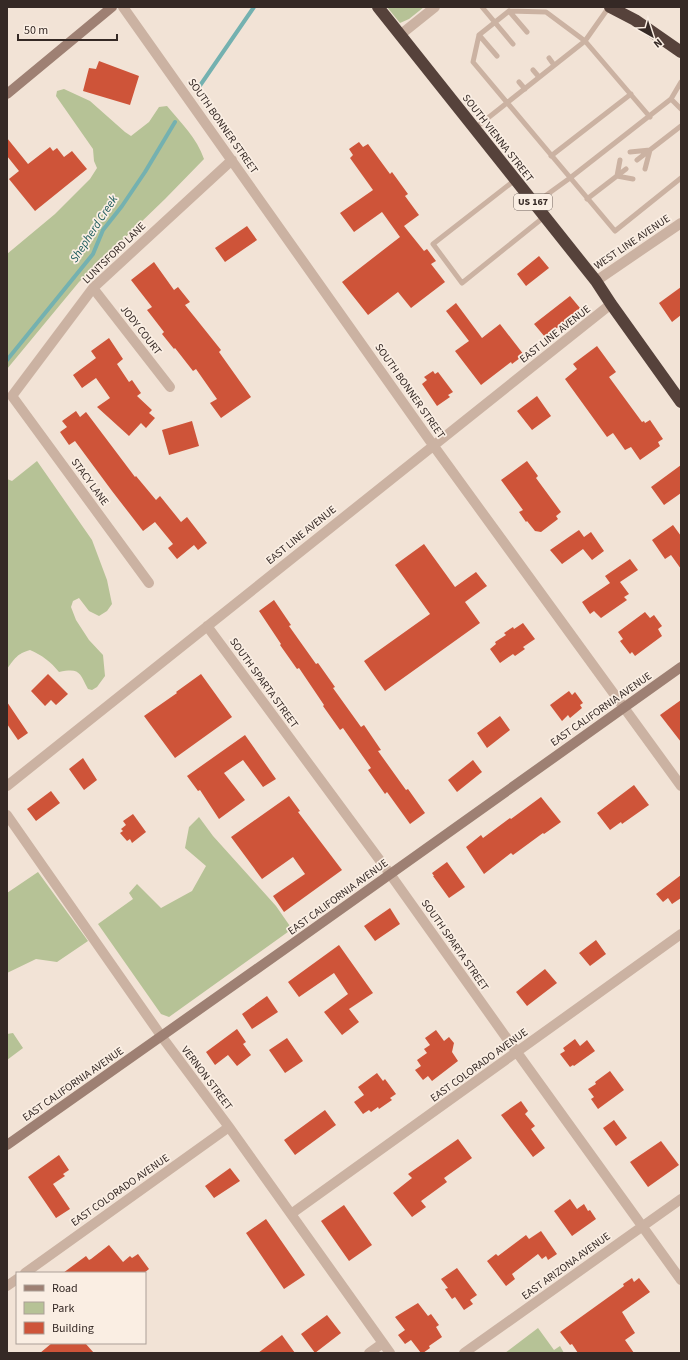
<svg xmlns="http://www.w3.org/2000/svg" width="688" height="1360" viewBox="0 0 688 1360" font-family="'Source Sans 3',sans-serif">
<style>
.green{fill:#b6c296}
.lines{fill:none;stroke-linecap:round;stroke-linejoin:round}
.stream{stroke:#74b1b0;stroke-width:4}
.building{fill:#ce5439}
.lane{stroke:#cbb2a2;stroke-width:5}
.street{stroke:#cbb2a2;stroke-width:10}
.secondary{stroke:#9e8073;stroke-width:10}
.highway{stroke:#56423b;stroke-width:12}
.labels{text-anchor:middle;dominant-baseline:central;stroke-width:3.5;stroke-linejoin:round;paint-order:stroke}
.shield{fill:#faeee3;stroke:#70645e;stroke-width:1}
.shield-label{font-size:10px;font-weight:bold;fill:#352925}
.street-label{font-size:11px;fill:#352925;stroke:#faeee3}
.water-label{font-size:12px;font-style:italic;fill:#185859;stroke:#faeee3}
</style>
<rect width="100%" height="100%" fill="#f2e3d6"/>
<!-- green -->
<path class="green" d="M387,7H424L409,19L400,23Z
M64,89L90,101L125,132L131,136L149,122L159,107L167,106C181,123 197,138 204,159L165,199L79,282L7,369V254L55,214L90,179L97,168L94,161L93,149L56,96L57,91Z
M37,461L92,540L107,580L112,604L107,611L99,616L89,611L79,598L73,601L71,607L76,620L89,640L103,655L105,676L97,687L92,690L88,689C79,672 80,668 59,672C51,662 42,655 30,650C17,654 15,658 7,669V479L12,481Z
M199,817L213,836L276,906L292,929L169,1017L161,1014L98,924L133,899L129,893L137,884L161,908L192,891L206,866L185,848L189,827Z
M38,872L88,941L57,962L36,959L7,973V893Z
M13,1033L23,1048L7,1060V1034Z
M538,1328L554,1350L560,1346L564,1353H505Z"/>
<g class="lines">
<!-- stream -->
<path class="stream" d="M199,87L254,7
M7,360L93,254L103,230L122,206L145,172L175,122"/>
</g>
<!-- building -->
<path class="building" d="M99,61L139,76L130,105L83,91L89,68L96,69Z
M7,138L28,164L50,147L53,151L57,148L64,157L72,151L87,169L35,211L9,179L19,171L7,156Z
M359,142L363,147L368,144L390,174L392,172L408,194L405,196L419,215L404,226L424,251L427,249L436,261L431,264L445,282L411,308L398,292L368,315L342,282L400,237L382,212L354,232L340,213L373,190L350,158L353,155L349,149Z
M247,226L257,240L225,262L215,248Z
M539,256L549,268L526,286L517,274Z
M154,262L174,290L178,287L190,302L185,305L221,350L219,352L251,397L221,418L210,403L217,399L196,369L193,371L175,348L174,349L162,334L164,332L147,310L152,307L131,280Z
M681,287V315L672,322L659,303Z
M570,296L580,308L577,311L578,312L545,337L534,324Z
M456,303L482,338L500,324L524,355L512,364L511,362L481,385L455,351L469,341L446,311Z
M109,338L123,359L117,364L129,382L132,380L141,393L137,396L152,410L149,413L155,418L146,428L141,423L129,436L97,407L110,398L96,378L82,388L73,375L96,358L91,351Z
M597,346L616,372L609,377L642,422L644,421L645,423L650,420L663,439L658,442L660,446L640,460L631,447L625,450L613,433L607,437L565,379L577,369L573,364Z
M433,371L435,374L438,372L453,392L448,395L450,397L437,406L422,384L427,380L424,377Z
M537,396L551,416L532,430L517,411Z
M76,411L80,417L86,412L135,477L136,476L156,500L160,496L181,522L187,517L207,543L198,550L194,545L177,559L168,548L173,544L155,522L143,531L112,491L75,441L69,445L60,432L67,427L62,421Z
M192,421L199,446L169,455L162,430Z
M527,461L538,476L536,478L561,512L556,516L558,519L541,532L535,531L527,521L526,522L519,512L523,510L501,480Z
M681,465V493L664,505L651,487Z
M673,525L681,536V569L671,555L665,559L652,540Z
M579,530L584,537L591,532L604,551L592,560L583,549L562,564L550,550Z
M424,544L455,587L476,572L487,586L465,602L480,623L385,691L364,661L430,614L395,565Z
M630,559L638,570L620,582L629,594L624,597L627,600L601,618L594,611L590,614L582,602L610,583L605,576Z
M274,600L291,625L289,626L316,664L318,663L335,687L333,688L361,727L364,725L381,750L378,751L406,790L408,789L425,813L410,824L387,792L385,794L368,770L371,768L343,728L340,730L323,706L324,705L299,668L297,669L280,645L281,644L259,611Z
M645,612L650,618L654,615L662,626L658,629L662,636L635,656L632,652L630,654L620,641L623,639L618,632Z
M523,623L535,639L523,647L525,649L515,656L513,654L500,663L490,649L496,644L495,642L506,635L504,633L513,627L514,629Z
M48,674L68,694L56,705L51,700L45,706L31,691Z
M201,674L232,717L175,758L144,716L177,693L176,692Z
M569,691L572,695L575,692L583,703L580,705L582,708L570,718L568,715L562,721L550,705Z
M681,700V742L660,715Z
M7,702L28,733L18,740L7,724Z
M500,716L510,730L487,748L477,733Z
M245,735L276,779L263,787L243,760L224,773L245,800L219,819L200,790L198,791L187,776Z
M83,758L97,780L84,790L69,769Z
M473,760L482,772L457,792L448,780Z
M634,785L649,805L622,824L621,822L610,830L597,813Z
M51,791L60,803L36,821L27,809Z
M289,796L300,811L298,812L342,870L284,912L273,896L305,874L293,857L262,879L231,837Z
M541,797L561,822L544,834L543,833L513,855L511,853L484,874L466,847L481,835L483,838L510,818L511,819Z
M133,814L146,832L132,843L130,839L127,841L120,833L123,831L121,829L126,825L123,821Z
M447,862L465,887L449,898L433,876H434L432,873Z
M681,875V898L672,904L668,898L663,902L656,894Z
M390,908L400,924L375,941L364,926Z
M596,940L606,954L590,966L579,953Z
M339,945L373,993L349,1009L359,1022L342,1035L324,1012L348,994L334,973L299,997L288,982Z
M545,969L557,983L527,1006L516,992Z
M267,996L278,1012L252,1029L242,1014Z
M237,1029L246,1042L243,1044L251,1055L237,1066L228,1055L215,1065L206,1052Z
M436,1030L444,1041L449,1037L454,1043L452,1052L458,1061L432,1081L428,1076L423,1080L415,1070L421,1066L417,1060L427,1053L424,1049L430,1045L425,1038Z
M287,1038L303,1061L285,1073L269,1050Z
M575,1039L580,1046L587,1040L595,1051L574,1066L573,1065L570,1067L560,1054L565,1051L563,1048Z
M610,1071L624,1090L598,1109L591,1099L594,1097L588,1089L596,1084L595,1082Z
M377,1073L383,1081L385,1079L396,1094L390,1098L392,1100L379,1109L378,1107L371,1112L369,1110L363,1114L354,1102L364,1095L358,1087Z
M521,1101L528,1111L525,1114L535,1126L531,1129L545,1148L533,1157L501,1115Z
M325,1110L336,1125L295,1155L284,1140Z
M614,1120L627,1138L616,1146L603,1128Z
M458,1139L472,1158L444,1178L447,1182L421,1201L426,1207L412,1217L393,1193L412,1178L408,1174Z
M661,1141L679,1165L648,1187L630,1162Z
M59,1155L69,1170L63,1174L65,1176L53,1184L70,1209L56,1218L28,1177Z
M230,1168L240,1181L214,1198L205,1186Z
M570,1199L577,1209L584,1204L588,1211L590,1210L596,1219L572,1236L554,1211Z
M344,1205L372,1245L349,1261L321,1221Z
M266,1219L305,1275L284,1289L246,1233Z
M541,1231L557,1254L548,1260L546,1256L542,1259L538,1254L512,1274L515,1279L506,1286L487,1261L496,1254L498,1256L526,1235L529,1239Z
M109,1245L123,1262L130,1256L132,1258L138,1254L149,1269L144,1273H63L86,1256L89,1260L91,1259Z
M457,1268L477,1295L470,1300L473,1304L464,1310L455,1297L452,1299L445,1289L448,1288L441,1279Z
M632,1278L634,1282L639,1278L650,1292L622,1312L635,1333L625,1340L634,1353H578L572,1344L570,1345L560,1332L624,1286L623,1284Z
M418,1303L428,1316L431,1314L439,1325L436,1327L442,1337L429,1346L430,1348L423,1353H421L411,1340L405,1344L398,1335L405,1330L395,1317Z
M327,1315L341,1333L315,1353L301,1334Z
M282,1335L295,1353H258Z
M52,1343H85L94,1353H40Z"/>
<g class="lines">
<!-- lane -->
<path class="lane" d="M482,7L513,44
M609,7L585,41L546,12L509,11L479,35L473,62L615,231L681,178
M509,11L527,32
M479,35L497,56
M549,58L554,65
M533,70L539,77
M519,82L525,89
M681,82L671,99L681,109
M474,129L585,41L650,117
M630,152L650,150L645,169
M551,156L631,94
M620,160L617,176L633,179
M637,160L681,126
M515,180L433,244L462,283L544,217
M587,199L626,169
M534,204L570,178L671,99"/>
<!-- street -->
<path class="street" d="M123,7L433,445L681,786
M400,35L435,7
M596,281L681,223
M93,288L170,387
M149,583L12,396L93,288L232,160
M207,626L390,874L508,1040L681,1280
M7,786L611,304
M7,815L162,1037L229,1127L390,1353
M291,1214L681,934
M25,1273L229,1127
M7,1286L17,1279
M369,1353L383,1343
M464,1353L681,1199"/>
<!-- secondary -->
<path class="secondary" d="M7,94L112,7
M7,1145L292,944L681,667"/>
<!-- highway -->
<path class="highway" d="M378,7L596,281L611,304L681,402
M610,7L635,20L681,52"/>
</g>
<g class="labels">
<!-- shield labels -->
<rect class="shield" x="514" y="194" width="38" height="16" rx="3"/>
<g class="shield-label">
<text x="533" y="202">US 167</text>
</g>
<!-- street labels -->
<g class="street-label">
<text transform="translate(223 126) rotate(55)">SOUTH BONNER STREET</text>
<text transform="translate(498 138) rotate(52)">SOUTH VIENNA STREET</text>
<text transform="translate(632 242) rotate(-34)">WEST LINE AVENUE</text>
<text transform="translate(114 253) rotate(-44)">LUNTSFORD LANE</text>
<text transform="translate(141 330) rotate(52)">JODY COURT</text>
<text transform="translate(555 334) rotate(-38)">EAST LINE AVENUE</text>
<text transform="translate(410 391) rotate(55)">SOUTH BONNER STREET</text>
<text transform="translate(90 482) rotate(54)">STACY LANE</text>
<text transform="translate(301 535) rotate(-39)">EAST LINE AVENUE</text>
<text transform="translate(264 683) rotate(54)">SOUTH SPARTA STREET</text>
<text transform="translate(601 709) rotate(-35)">EAST CALIFORNIA AVENUE</text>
<text transform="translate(338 897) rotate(-36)">EAST CALIFORNIA AVENUE</text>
<text transform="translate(455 945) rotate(55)">SOUTH SPARTA STREET</text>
<text transform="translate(479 1065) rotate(-36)">EAST COLORADO AVENUE</text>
<text transform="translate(207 1078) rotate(53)">VERNON STREET</text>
<text transform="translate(73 1084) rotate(-35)">EAST CALIFORNIA AVENUE</text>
<text transform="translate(120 1190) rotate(-35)">EAST COLORADO AVENUE</text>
<text transform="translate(566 1266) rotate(-36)">EAST ARIZONA AVENUE</text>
</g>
<!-- water labels -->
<g class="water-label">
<text transform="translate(94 229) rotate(-57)">Shepherd Creek</text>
</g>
</g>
<!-- border -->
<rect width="688" height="1360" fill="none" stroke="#352925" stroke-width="16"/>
<!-- legend -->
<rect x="16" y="1272" width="130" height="72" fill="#faeee3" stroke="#ab9f97"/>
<rect x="24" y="1285" width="20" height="6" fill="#9e8073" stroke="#ab9f97"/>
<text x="52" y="1292" font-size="12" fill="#352925">Road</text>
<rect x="24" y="1302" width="20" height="12" fill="#b6c296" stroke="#ab9f97"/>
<text x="52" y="1312" font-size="12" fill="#352925">Park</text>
<rect x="24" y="1322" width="20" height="12" fill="#ce5439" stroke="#ab9f97"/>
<text x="52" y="1332" font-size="12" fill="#352925">Building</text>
<!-- north arrow -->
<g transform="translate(652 36) rotate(141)" stroke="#faeee3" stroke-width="3" paint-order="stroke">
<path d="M0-3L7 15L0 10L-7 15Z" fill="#352925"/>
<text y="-6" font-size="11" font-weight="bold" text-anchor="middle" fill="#352925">N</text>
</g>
<!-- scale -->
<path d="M18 34v6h99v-6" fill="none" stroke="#352925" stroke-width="2"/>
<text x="24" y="34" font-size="12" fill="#352925" stroke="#faeee3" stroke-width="3" paint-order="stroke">50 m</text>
</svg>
